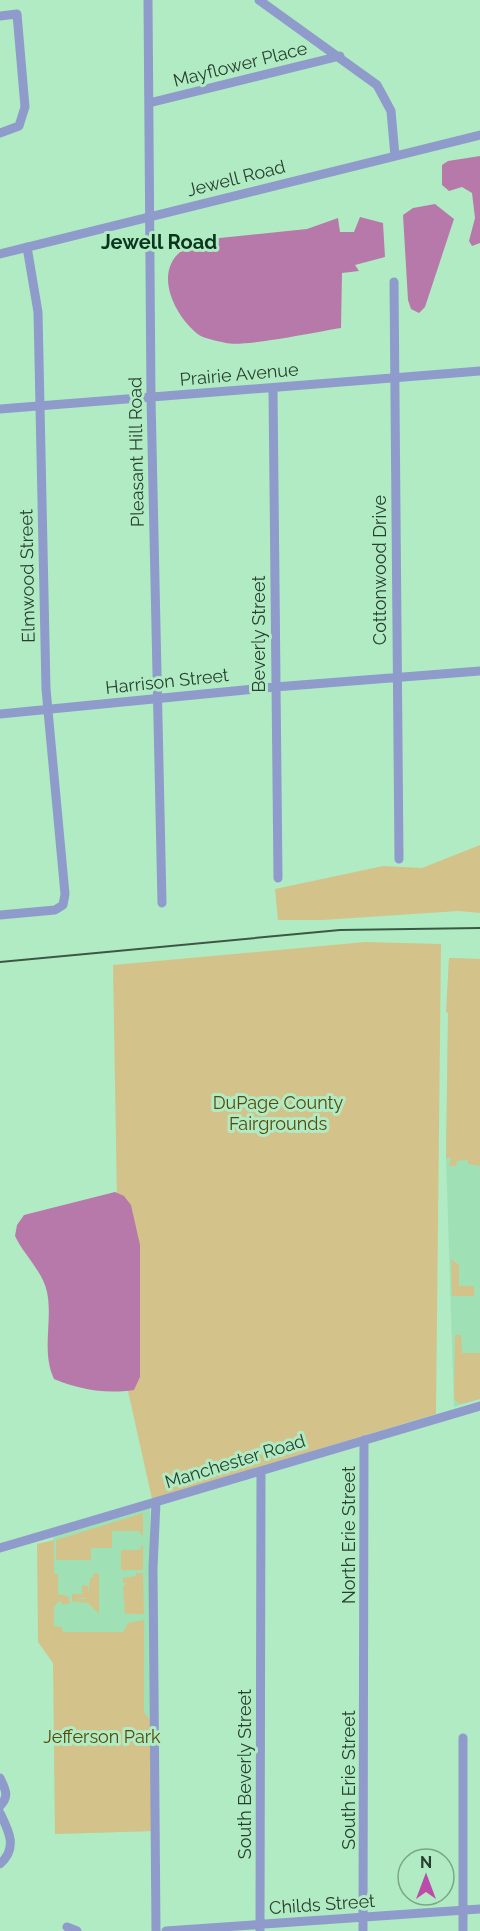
<svg xmlns="http://www.w3.org/2000/svg" width="480" height="1931" viewBox="0 0 480 1931" font-family="Raleway,sans-serif">
<style>
.built{fill:#9fe1b4}
.green{fill:#d3c38b}
.water{fill:#b779aa}
.lines{fill:none;stroke-linecap:round;stroke-linejoin:round}
.minor{stroke:#8f9bcb;stroke-width:9}
.rail{stroke:#3b5845;stroke-width:2}
.labels{text-anchor:middle;dominant-baseline:central;stroke-width:6;stroke-linejoin:round;paint-order:stroke}
.street-label{font-size:18px;fill:#284030;stroke:#b1ebc3}
.park-label{font-size:18px;fill:#58480a;stroke:#b1ebc3}
.neighbourhood-label{font-size:20px;font-weight:bold;fill:#0a361d;stroke:#b1ebc3}
</style>
<rect width="100%" height="100%" fill="#b1ebc3"/>
<!-- built -->
<path class="built" d="M449,958L480,959V1399L454,1407L446,1158Z
M150,1506L152,1831L55,1834L53,1535Z"/>
<!-- green -->
<path class="green" d="M480,845V913L459,911L323,920H278L275,889L383,866L422,868Z
M365,942L441,944L436,1414L152,1499L128,1391L117,1202L113,965Z
M449,958L480,959V1166L468,1164V1160L457,1161L456,1166H449L451,1158H446L448,1013L446,1012Z
M451,1259L459,1265V1286H474V1296H452Z
M455,1335H461L462,1353H480V1399L460,1404L454,1399Z
M143,1513V1537L139,1531H112V1548H91V1560H56V1540Z
M54,1540V1574H58V1594L68,1596L70,1603L64,1605L59,1601L54,1607V1626L62,1627L63,1632H123L128,1623L144,1620V1712L150,1720L152,1831L55,1834L53,1663L38,1642L37,1544Z
M143,1544V1570H121V1550H139Z
M99,1573V1613H98L88,1603L77,1602L78,1599H85L87,1598H78L76,1602H72V1594H82V1585L88,1586V1597L90,1578H93V1574Z
M136,1573H143L144,1614H125L123,1586L127,1583H123V1578L136,1576Z"/>
<!-- water -->
<path class="water" d="M480,156V243L472,246L469,241L475,218L472,193L462,187L449,191L442,185V165L448,161Z
M435,204L454,219L425,307L419,313L411,309L408,300L403,215L413,208Z
M360,217L383,223L385,257L355,265L359,271L342,273L341,328C316,332 246,347 226,343C218,341 206,339 199,335C180,321 159,286 172,262C179,248 196,243 210,239L307,229L338,218L340,232H354Z
M115,1192L124,1196L131,1205L140,1245V1377L134,1390C105,1394 81,1390 54,1379C41,1351 53,1321 47,1292C43,1272 24,1255 15,1236L17,1225L24,1215Z"/>
<g class="lines">
<!-- minor -->
<path class="minor" d="M148,0L151,398L162,903
M259,0L377,85L391,111L395,156
M0,16L17,14L25,107L19,126L0,133
M149,103L340,56
M0,254L480,135
M394,282L399,859
M273,389L278,878
M0,409L480,371
M0,714L275,687L480,671
M0,915L55,910L63,905L65,894L46,689L38,312L27,247
M156,1502L153,1568L156,1931
M0,1548L480,1406
M463,1738V1931
M0,1778C5,1789 10,1796 0,1806
M0,1813C9,1831 18,1848 0,1864
M67,1927L77,1931
M166,1931L480,1909
M260,1931L261,1471
M363,1931L364,1440"/>
<!-- rail -->
<path class="rail" d="M0,962L340,930L480,928"/>
</g>
<g class="labels">
<!-- street labels -->
<g class="street-label">
<text transform="translate(240 64) rotate(-14)">Mayflower Place</text>
<text transform="translate(236 178) rotate(-14)">Jewell Road</text>
<text transform="translate(239 374) rotate(-5)">Prairie Avenue</text>
<text transform="translate(136 452) rotate(-91)">Pleasant Hill Road</text>
<text transform="translate(379 570) rotate(-90)">Cottonwood Drive</text>
<text transform="translate(27 576) rotate(-91)">Elmwood Street</text>
<text transform="translate(258 634) rotate(-90)">Beverly Street</text>
<text transform="translate(167 681) rotate(-6)">Harrison Street</text>
<text transform="translate(235 1461) rotate(-17)">Manchester Road</text>
<text transform="translate(348 1535) rotate(-90)">North Erie Street</text>
<text transform="translate(244 1774) rotate(-90)">South Beverly Street</text>
<text transform="translate(348 1780) rotate(-90)">South Erie Street</text>
<text transform="translate(322 1904) rotate(-4)">Childs Street</text>
</g>
<!-- park labels -->
<g class="park-label">
<text x="278" y="1102">DuPage County<tspan x="278" dy="21">Fairgrounds</tspan></text>
<text x="102" y="1736">Jefferson Park</text>
</g>
<!-- neighbourhood labels -->
<g class="neighbourhood-label">
<text x="159" y="242">Jewell Road</text>
</g>
</g>
<!-- north arrow -->
<g transform="translate(426 1877)"><circle r="28" fill="#b1ebc3" stroke="#7aa788" stroke-width="1.5"/>
<path d="M0-4.5L10 22L0 15L-10 22Z" fill="#bb4ca9"/>
<text y="-9" font-size="16" font-weight="bold" text-anchor="middle" fill="#284030">N</text>
</g>
</svg>
